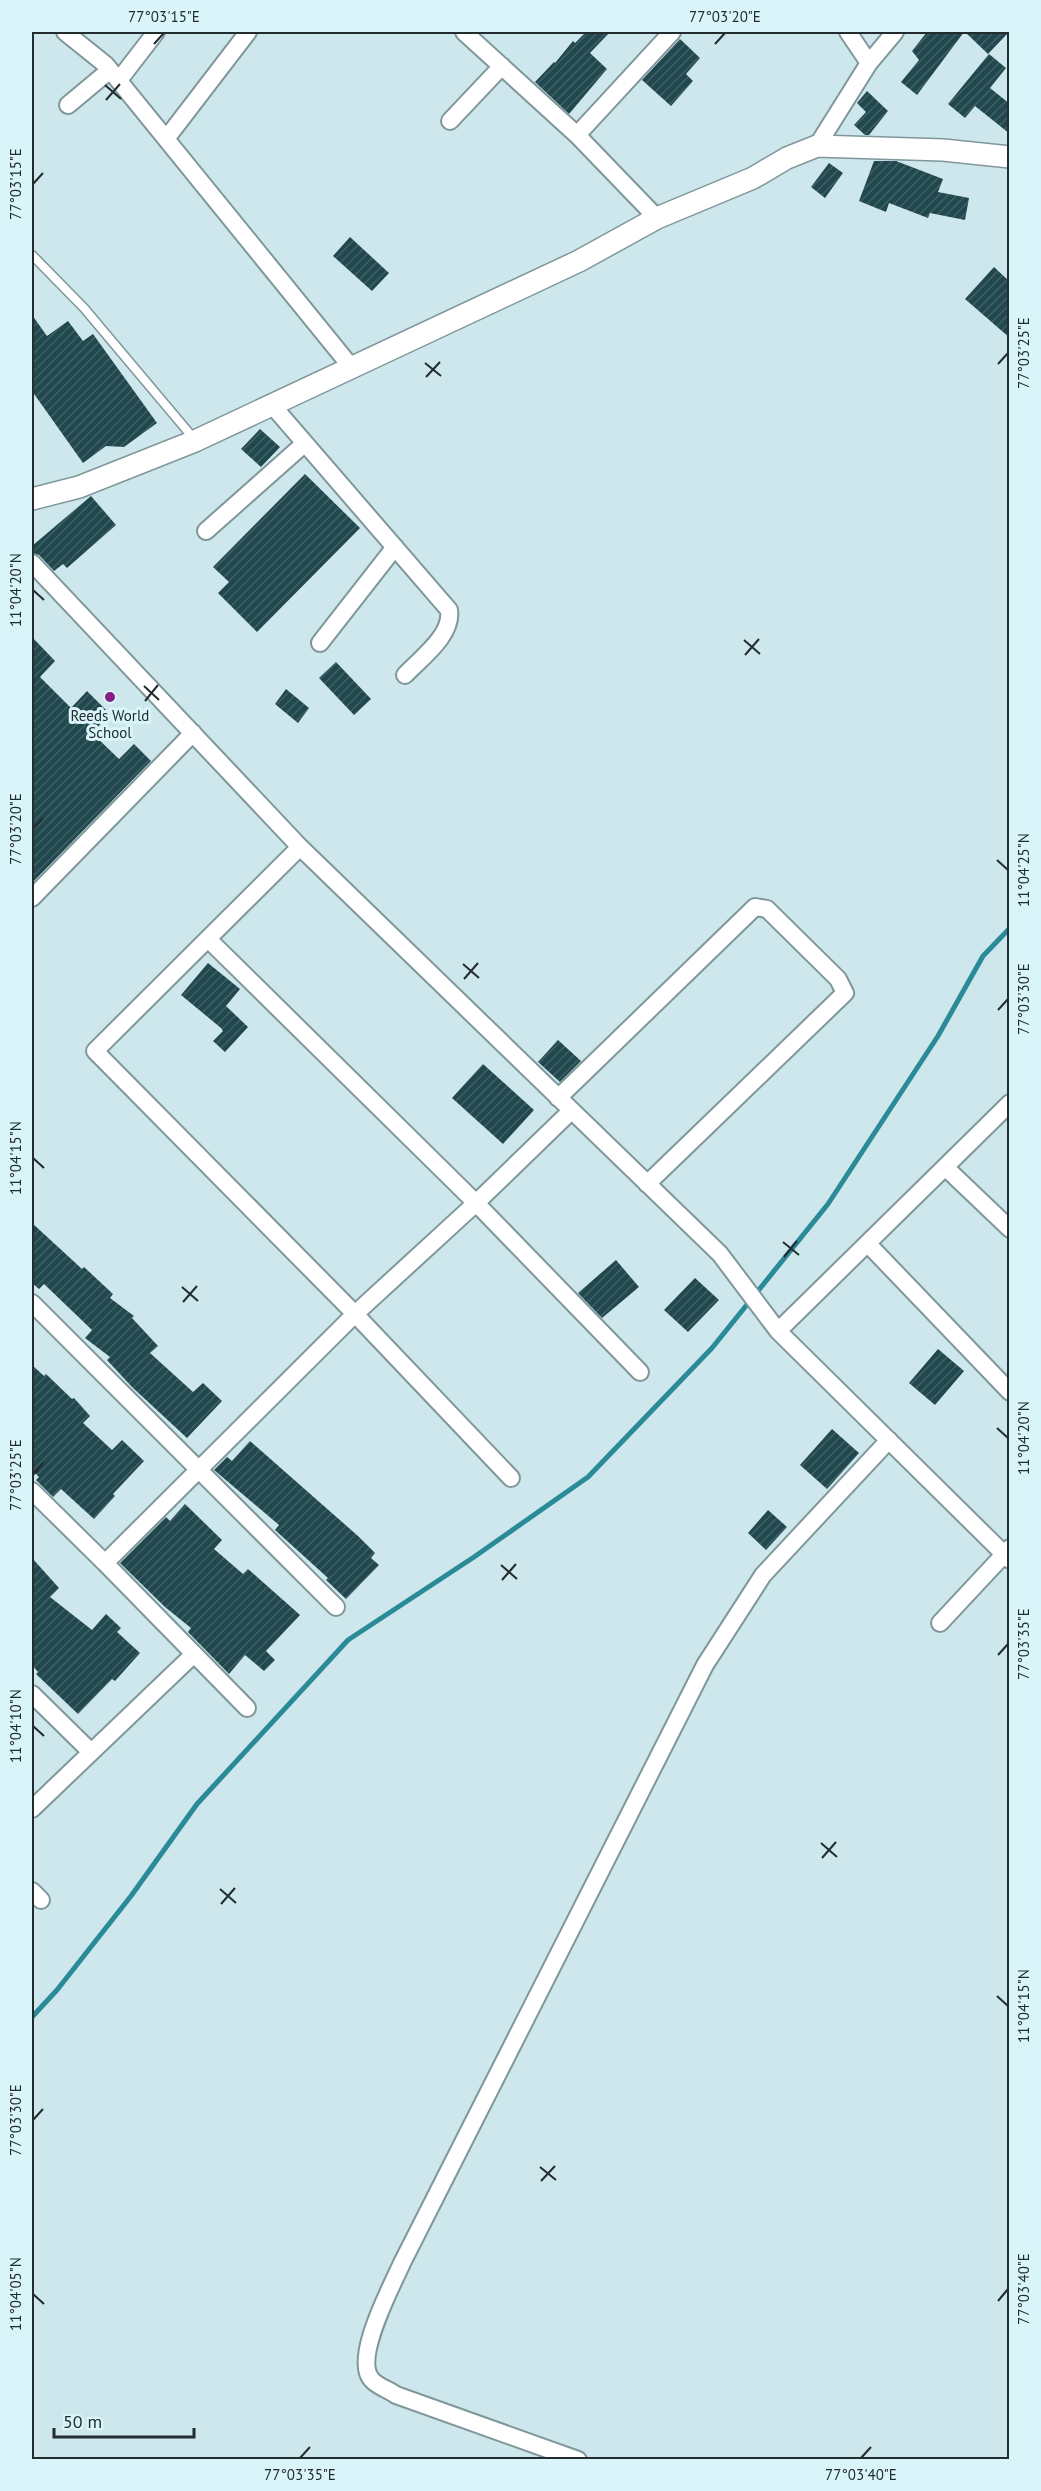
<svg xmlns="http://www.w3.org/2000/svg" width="1041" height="2491" viewBox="0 0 1041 2491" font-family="'PT Sans',sans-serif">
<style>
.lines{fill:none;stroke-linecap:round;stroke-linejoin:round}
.stream{stroke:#2a8a98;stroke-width:5}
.building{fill:url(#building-hatch)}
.service-casing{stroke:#7f979b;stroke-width:11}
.minor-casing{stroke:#7f979b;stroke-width:20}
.tertiary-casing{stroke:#7f979b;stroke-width:24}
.service{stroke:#fff;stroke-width:8}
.minor{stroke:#fff;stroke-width:16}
.tertiary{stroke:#fff;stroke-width:21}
.ticks{fill:none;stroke:#222c2e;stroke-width:2}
.poi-dot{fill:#881f85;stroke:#daf5f9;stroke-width:2}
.labels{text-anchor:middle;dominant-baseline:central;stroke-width:6;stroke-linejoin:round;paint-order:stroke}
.poi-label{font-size:15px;fill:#222c2e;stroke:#daf5f9}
.neatline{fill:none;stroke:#222c2e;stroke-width:2}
.ticks-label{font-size:15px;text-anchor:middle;fill:#222c2e}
</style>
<defs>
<pattern id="building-hatch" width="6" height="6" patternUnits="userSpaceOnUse" patternTransform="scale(1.5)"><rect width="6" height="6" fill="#21484e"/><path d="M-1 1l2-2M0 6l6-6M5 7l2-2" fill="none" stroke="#406065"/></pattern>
</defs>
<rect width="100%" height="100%" fill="#cde7ec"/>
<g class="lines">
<!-- stream -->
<path class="stream" d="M32,2017L57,1990L131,1896L197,1804L348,1640L474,1557L588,1477L712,1348L828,1204L938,1036L983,956L1010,928"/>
</g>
<!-- building -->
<path class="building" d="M586,32H610L590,53L607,69L569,114L535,82L554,62L555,63L573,41L575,43Z
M927,32H964L917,95L901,82L919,60L912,51Z
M965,32H1009L988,54Z
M680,39L700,58L686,74L693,81L671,106L642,80Z
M989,54L1006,68L990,88L1010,104V134L975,106L965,118L948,104Z
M867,91L888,111L869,135H865L854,125L866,112L857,103Z
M874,161H896L943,179L938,192L969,198L965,220L930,213L928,218L889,203L886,212L859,201Z
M829,163L843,173L825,198L811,187Z
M350,237L389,273L372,291L333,256Z
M994,267L1010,282V338L965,299Z
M32,315L47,336L68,321L83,341L93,334L157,423L124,447L106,446L83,463L32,391Z
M260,429L280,447L261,467L241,449Z
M305,474L360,528L257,632L218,593L229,582L213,567Z
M91,496L116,525L67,568L63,564L54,571L39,555L32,553V546Z
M32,637L55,661L40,677L71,708L87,691L110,714L92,733L119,759L134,744L151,761L32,883Z
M336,662L371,699L354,715L319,678Z
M286,689L309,708L298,723L275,704Z
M208,963L240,989L226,1006L248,1027L225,1052L213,1041L223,1031L221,1028L181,995Z
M558,1040L581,1061L560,1082L538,1062Z
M483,1064L534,1110L503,1144L452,1098Z
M32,1223L82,1269L84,1267L113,1294L110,1298L134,1316L132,1318L158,1346L150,1353L193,1392L203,1383L222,1401L187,1438L132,1387L107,1360L110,1357L85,1338L92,1330L44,1284L39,1289L32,1283Z
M616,1260L639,1287L602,1318L578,1293Z
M695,1278L719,1300L688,1332L664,1310Z
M938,1349L964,1371L935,1405L909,1383Z
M32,1365L44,1376L46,1374L72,1399L74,1398L90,1416L83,1423L112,1450L122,1440L144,1461L113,1494L115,1496L94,1519L61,1489L53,1497L36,1480L39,1477L32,1470Z
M832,1429L859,1453L827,1489L800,1465Z
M250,1441L358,1536L375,1553L371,1558L379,1565L346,1599L326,1580L328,1578L275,1530L279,1525L214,1470L227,1457L232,1461Z
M185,1504L222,1540L214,1549L243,1574L248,1569L300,1615L266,1651L275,1660L264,1671L245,1655L229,1674L188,1632L191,1628L165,1607L120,1563L166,1517L170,1521Z
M768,1510L787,1527L766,1550L748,1533Z
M32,1558L59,1588L50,1597L92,1630L106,1614L121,1628L117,1632L140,1653L115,1681L112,1679L78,1714L36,1674L38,1672L32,1665Z"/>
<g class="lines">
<defs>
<path id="service" d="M32,255L84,308L195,440"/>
<path id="minor" d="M65,32L106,65L352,368
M464,32L577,135L657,218
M848,32L869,63
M119,80L156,32
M68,105L110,70
M450,121L502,66
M577,135L672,32
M166,139L248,32
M817,146L869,63L895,32
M272,405L449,610C453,635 421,658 405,675
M206,531L304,444
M32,563L300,847L720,1254L778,1331L1010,1560
M320,643L395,547
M300,847L95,1051L355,1314L511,1478
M32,898L193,733
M208,939L476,1203L640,1372
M558,1098L755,907L767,909L838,979L845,993L647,1184
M945,1167L1010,1103
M868,1244L1010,1392
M32,1303L336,1607
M778,1331L945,1167L1010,1229
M32,1491L105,1563
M940,1623L1010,1548
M32,1694L91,1752
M247,1708L105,1563L355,1314L476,1203L571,1111
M32,1809L194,1654
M32,1891L41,1900
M578,2460L396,2395C389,2390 377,2386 372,2380C352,2359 392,2286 402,2263L705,1665L763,1575L889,1440"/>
<path id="tertiary" d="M32,499L79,487L195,441L579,261L657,218L753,178L787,158L817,146L943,150L1010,157"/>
</defs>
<!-- service casing -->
<use href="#service" class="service-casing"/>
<!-- minor casing -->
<use href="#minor" class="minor-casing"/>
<!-- tertiary casing -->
<use href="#tertiary" class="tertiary-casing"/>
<!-- service -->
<use href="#service" class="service"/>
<!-- minor -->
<use href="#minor" class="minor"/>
<!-- tertiary -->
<use href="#tertiary" class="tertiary"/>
</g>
<!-- ticks -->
<path class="ticks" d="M154,44L164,33M715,44L725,33M105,85L121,99M106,100L120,84M33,184L43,173M425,363L441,376M998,364L1008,353M426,377L440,362M33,590L44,600M744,640L760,654M745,655L759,639M144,686L159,700M145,701L158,685M33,829L43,818M997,860L1008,870M463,964L479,978M464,979L478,963M998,1010L1008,999M33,1158L44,1168M783,1242L799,1255M784,1257L797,1241M182,1287L198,1301M183,1302L197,1286M997,1428L1008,1438M33,1475L43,1463M501,1565L517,1579M502,1580L516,1564M998,1655L1008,1644M33,1726L44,1736M821,1843L837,1857M822,1858L836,1842M220,1889L236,1903M221,1904L235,1888M997,1996L1008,2006M33,2120L43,2109M540,2167L556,2180M541,2181L555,2166M33,2294L44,2304M998,2301L1008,2289M300,2458L310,2447M861,2458L871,2447"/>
<!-- markers -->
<circle class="poi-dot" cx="110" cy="697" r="6"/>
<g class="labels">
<!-- poi labels -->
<g class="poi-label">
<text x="110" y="715">Reeds World<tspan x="110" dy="17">School</tspan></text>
</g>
</g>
<!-- border -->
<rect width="1041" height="2491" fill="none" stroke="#daf5f9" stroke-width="66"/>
<!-- scale -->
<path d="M54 2428v9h140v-9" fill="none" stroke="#222c2e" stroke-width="3"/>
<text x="63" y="2428" font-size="18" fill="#222c2e" stroke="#daf5f9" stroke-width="4.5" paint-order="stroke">50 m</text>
<rect x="33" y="33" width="975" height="2425" class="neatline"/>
<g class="ticks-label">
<text x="164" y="22">77°03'15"E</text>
<text x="725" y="22">77°03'20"E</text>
<text transform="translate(16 184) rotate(-90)" y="5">77°03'15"E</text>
<text transform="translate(1024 353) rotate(-90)" y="5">77°03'25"E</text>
<text transform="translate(16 590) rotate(-90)" y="5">11°04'20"N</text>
<text transform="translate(16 829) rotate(-90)" y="5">77°03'20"E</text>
<text transform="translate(1024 870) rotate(-90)" y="5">11°04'25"N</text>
<text transform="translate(1024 999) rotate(-90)" y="5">77°03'30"E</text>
<text transform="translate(16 1158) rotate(-90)" y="5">11°04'15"N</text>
<text transform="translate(1024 1438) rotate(-90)" y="5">11°04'20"N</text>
<text transform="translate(16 1475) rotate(-90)" y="5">77°03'25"E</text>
<text transform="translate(1024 1644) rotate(-90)" y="5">77°03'35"E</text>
<text transform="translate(16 1726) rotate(-90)" y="5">11°04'10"N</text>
<text transform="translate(1024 2006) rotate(-90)" y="5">11°04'15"N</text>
<text transform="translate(16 2120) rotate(-90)" y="5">77°03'30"E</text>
<text transform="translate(1024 2289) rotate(-90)" y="5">77°03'40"E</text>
<text transform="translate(16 2294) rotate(-90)" y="5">11°04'05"N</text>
<text x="300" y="2480">77°03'35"E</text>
<text x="861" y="2480">77°03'40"E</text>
</g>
</svg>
